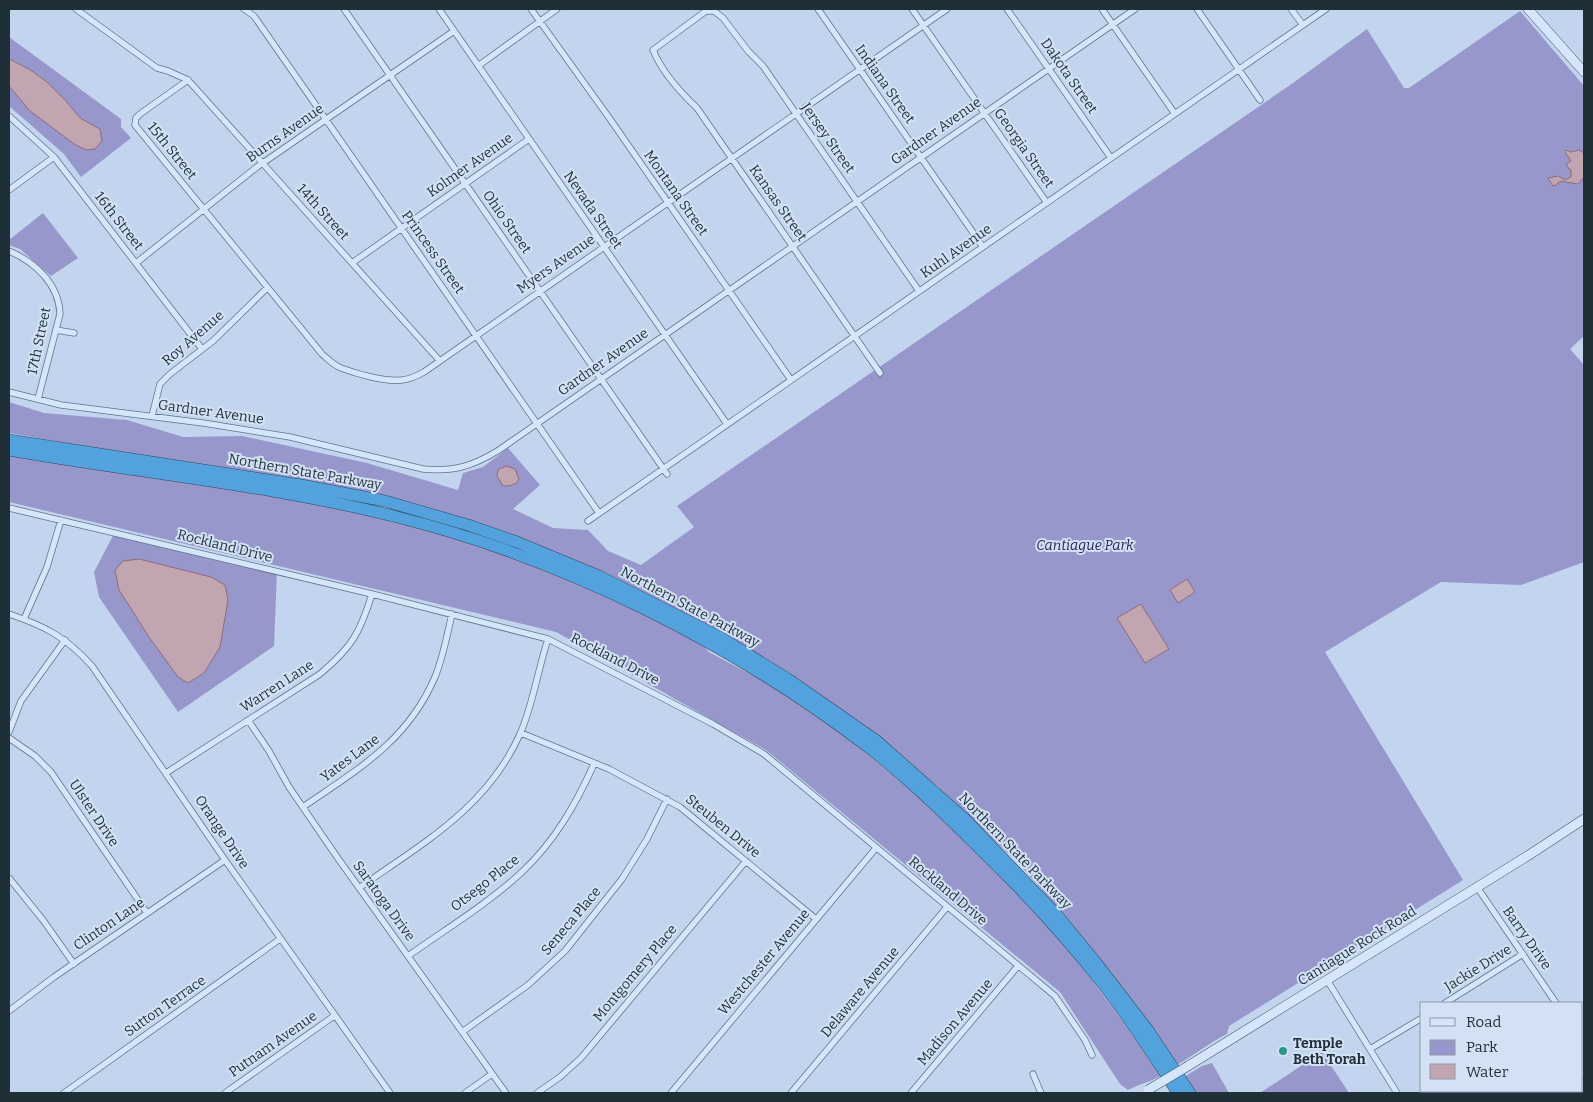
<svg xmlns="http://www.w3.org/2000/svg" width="1593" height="1102" viewBox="0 0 1593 1102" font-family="Bitter,serif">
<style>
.green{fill:#9797cc}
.water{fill:#c1a5b1;stroke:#8f6c79}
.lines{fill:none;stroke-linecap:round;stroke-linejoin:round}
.minor-casing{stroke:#5a7588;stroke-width:7}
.secondary-casing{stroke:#3d596a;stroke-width:10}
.motorway-casing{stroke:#2e4856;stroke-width:12}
.minor{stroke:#d6e5f9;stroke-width:5.5}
.secondary{stroke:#d6e5f9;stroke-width:9}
.motorway{stroke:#54a2dd;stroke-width:11}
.secondary-bridge-casing{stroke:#3d596a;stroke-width:10;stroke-linecap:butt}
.secondary-bridge{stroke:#d6e5f9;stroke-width:9}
.poi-dot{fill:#2a9788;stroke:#d3e1f5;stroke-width:2}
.labels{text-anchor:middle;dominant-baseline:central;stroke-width:4;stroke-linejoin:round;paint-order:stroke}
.street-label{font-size:14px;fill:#1e2f38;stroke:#d3e1f5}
.park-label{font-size:14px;font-style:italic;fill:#2b2554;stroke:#d3e1f5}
.poi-label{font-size:14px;font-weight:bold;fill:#1e2f38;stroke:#d3e1f5;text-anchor:start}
</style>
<rect width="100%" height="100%" fill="#c3d5ee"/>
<!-- green -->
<path class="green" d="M1520,11L1584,86V336L1570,349L1584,365V562L1521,585L1441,582L1325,652L1463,880L1229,1026L1227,1034C1209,1043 1194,1055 1177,1065L1134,1003L1074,927L1020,865L937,786L877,737L800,680L795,677L783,694C807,711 834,727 857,746C915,792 971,842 1022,896C1073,952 1118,1013 1160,1076C1150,1082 1139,1084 1128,1090L1120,1084L1060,992L766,750L556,632L9,502V455C73,464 138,474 203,484C276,496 350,507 421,527C519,554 614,597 703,645L709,652L754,676L772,662L629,586L411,504L9,433V402L44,413L127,420L183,437L242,436L367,463L458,490L463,473L483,467L508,448L540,485L513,509L553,528L588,530L608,551L641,565L694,527L677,506L1293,83L1367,29L1404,88H1409Z
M9,37L121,119V127L131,138L81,177L64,154L9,106Z
M43,213L78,258L51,276L20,249L9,245V240Z
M115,532L277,571L274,646L178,712L99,597L94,572Z
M1322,1052L1349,1093H1260Z
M1212,1063L1229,1093H1195L1184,1077L1202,1066Z"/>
<!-- water -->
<path class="water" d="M9,59L29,69L47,82L66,101L80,118L100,129L102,141L95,149L86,150L74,144L30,111L9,86Z
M1566,150L1571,152L1579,150L1584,153V177L1578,184L1560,181L1556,185L1553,186L1548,178L1558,176L1565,180L1571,177V170L1569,169L1566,164L1571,161L1565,152Z
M506,466L515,469L519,479C516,485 511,486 503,486L497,476L498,470Z
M139,559L211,577L225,585L228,600L220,647L204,673L188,683L178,677L149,637L119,590L115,570L123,561Z
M1187,579L1195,592L1178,603L1170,590Z
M1141,604L1169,649L1145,663L1117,618Z"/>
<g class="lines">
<defs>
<path id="minor" d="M76,9L157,68L168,71L188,80L439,360
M244,9L254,16L599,513
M344,9L667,474
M439,9L727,424
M531,9L610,119L791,380
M818,9L983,247
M912,9L1047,203
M1007,9L1111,158
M1102,9L1175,114
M1197,9L1260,100
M1291,9L1303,25
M478,66L557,9
M188,80L140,114L136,118L135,125L322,354C328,359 333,365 341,368C357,374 385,382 402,380C410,379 417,376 424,372L947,9
M9,116L54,157L202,349
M9,190L54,157
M9,251C35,262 59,284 60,314L38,399
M136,263L257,167L454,31
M352,263L529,139
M56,330L74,333
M880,373L697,108C680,92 662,72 653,50L706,11H714L723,18L748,51L763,66L919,291
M9,392L61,405L203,423L290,437L423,469C454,472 473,466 499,450L1135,9
M152,416L160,384L170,374L213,341L267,288
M9,508L372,594L548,639L713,724L764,754L1055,996L1085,1040L1092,1055
M588,521L1326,9
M9,614C45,626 66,637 92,666L225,860L390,1093
M24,619L47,567L61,520
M248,720L269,751L289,787L337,857L506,1093
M9,732L21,701L65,640
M521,733L609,769L680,807L816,919
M9,738L35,756L51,772L147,913
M166,773L320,674C352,647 360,633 372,594
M303,807C358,769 407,742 435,677C443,658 447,635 452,614
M9,878L43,920L74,964
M1477,887L1556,1003
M359,888C423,843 487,808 520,734C533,705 538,669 548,639
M408,956C446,929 489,903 522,872C555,841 576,804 594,764
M1327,980L1397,1093
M1445,1003L1523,954
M9,1011L54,977L225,860
M462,1032L528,985L565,951L622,879L647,839L667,799
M1370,1049L1422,1018
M1033,1074L1041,1093
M1582,1074H1584
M1485,1091L1486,1093
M64,1093L280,939
M225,1093L334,1016
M465,1093L492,1074
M537,1093L560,1077L581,1058L746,861
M671,1093L876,848
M791,1093L947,907
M911,1093L1018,966
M1565,1093V1091"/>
<path id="secondary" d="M1528,9L1584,72
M1188,1066L1529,855L1584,819"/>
<path id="motorway" d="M9,440L301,485L385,501L468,525L517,542L599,576L720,637L788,679L877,741L966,820L1057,915L1094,960L1148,1030L1190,1093
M9,450C139,473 272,485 401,518C566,560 732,643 868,747C904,775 938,807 971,840C1018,885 1063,933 1103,984C1130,1019 1154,1056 1178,1093"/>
</defs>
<!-- minor casing -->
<use href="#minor" class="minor-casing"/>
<!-- secondary casing -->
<use href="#secondary" class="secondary-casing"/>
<!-- motorway casing -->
<use href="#motorway" class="motorway-casing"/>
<!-- minor -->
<use href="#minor" class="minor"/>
<!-- secondary -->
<use href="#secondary" class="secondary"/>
<!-- motorway -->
<use href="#motorway" class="motorway"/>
<defs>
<path id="secondary-bridge" d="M1148,1090L1188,1066"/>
</defs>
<!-- secondary-bridge casing -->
<use href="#secondary-bridge" class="secondary-bridge-casing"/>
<!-- secondary-bridge -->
<use href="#secondary-bridge" class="secondary-bridge"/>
</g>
<!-- markers -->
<circle class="poi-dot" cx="1283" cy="1051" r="5"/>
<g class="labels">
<!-- street labels -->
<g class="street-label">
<text transform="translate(1069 76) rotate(55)">Dakota Street</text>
<text transform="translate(885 84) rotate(55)">Indiana Street</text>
<text transform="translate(936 131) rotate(-35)">Gardner Avenue</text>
<text transform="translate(285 133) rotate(-35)">Burns Avenue</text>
<text transform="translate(828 138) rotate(55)">Jersey Street</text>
<text transform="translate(1024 148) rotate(55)">Georgia Street</text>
<text transform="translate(172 151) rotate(51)">15th Street</text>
<text transform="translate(470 165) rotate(-35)">Kolmer Avenue</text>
<text transform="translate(676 193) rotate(55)">Montana Street</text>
<text transform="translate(778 203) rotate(55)">Kansas Street</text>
<text transform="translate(593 210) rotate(55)">Nevada Street</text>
<text transform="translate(323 212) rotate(48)">14th Street</text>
<text transform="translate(119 221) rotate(52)">16th Street</text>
<text transform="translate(507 222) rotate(55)">Ohio Street</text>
<text transform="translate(956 251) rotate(-35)">Kuhl Avenue</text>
<text transform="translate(433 252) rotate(55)">Princess Street</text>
<text transform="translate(556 264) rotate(-35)">Myers Avenue</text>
<text transform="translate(193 338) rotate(-41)">Roy Avenue</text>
<text transform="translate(39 341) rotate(-78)">17th Street</text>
<text transform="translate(603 362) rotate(-35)">Gardner Avenue</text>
<text transform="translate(211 412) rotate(8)">Gardner Avenue</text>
<text transform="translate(305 472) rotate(10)">Northern State Parkway</text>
<text transform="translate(225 546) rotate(14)">Rockland Drive</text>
<text transform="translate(690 607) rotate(28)">Northern State Parkway</text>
<text transform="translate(615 659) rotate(27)">Rockland Drive</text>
<text transform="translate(277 686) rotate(-33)">Warren Lane</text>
<text transform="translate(350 758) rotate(-37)">Yates Lane</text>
<text transform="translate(94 813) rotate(56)">Ulster Drive</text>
<text transform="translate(723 826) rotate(39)">Steuben Drive</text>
<text transform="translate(222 832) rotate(56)">Orange Drive</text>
<text transform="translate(1015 851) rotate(46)">Northern State Parkway</text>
<text transform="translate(485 883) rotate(-38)">Otsego Place</text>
<text transform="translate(948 891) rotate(40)">Rockland Drive</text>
<text transform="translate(384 901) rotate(54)">Saratoga Drive</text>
<text transform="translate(571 921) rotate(-50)">Seneca Place</text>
<text transform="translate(109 924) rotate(-34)">Clinton Lane</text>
<text transform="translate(1527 938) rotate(55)">Barry Drive</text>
<text transform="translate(1357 946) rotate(-32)">Cantiague Rock Road</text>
<text transform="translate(764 962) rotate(-50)">Westchester Avenue</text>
<text transform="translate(1478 968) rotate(-32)">Jackie Drive</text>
<text transform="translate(635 973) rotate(-50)">Montgomery Place</text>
<text transform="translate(860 992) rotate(-50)">Delaware Avenue</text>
<text transform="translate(165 1006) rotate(-35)">Sutton Terrace</text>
<text transform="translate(955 1022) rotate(-50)">Madison Avenue</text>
<text transform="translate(273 1044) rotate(-35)">Putnam Avenue</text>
</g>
<!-- park labels -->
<g class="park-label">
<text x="1085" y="545">Cantiague Park</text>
</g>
<!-- poi labels -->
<g class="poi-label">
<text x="1293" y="1043">Temple<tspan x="1293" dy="16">Beth Torah</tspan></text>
</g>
</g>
<!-- border -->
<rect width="1593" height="1102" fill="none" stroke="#1e2f38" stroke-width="20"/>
<!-- legend -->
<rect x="1420" y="1002" width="162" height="90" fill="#d3e1f5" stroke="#8b9aa9"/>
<rect x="1430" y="1018" width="25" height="8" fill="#d6e5f9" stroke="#8b9aa9"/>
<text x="1466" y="1027" font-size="15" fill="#1e2f38">Road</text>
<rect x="1430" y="1040" width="25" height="15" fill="#9797cc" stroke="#8b9aa9"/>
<text x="1466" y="1052" font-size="15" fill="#1e2f38">Park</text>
<rect x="1430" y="1064" width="25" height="15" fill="#c1a5b1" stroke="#8b9aa9"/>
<text x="1466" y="1077" font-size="15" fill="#1e2f38">Water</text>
</svg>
